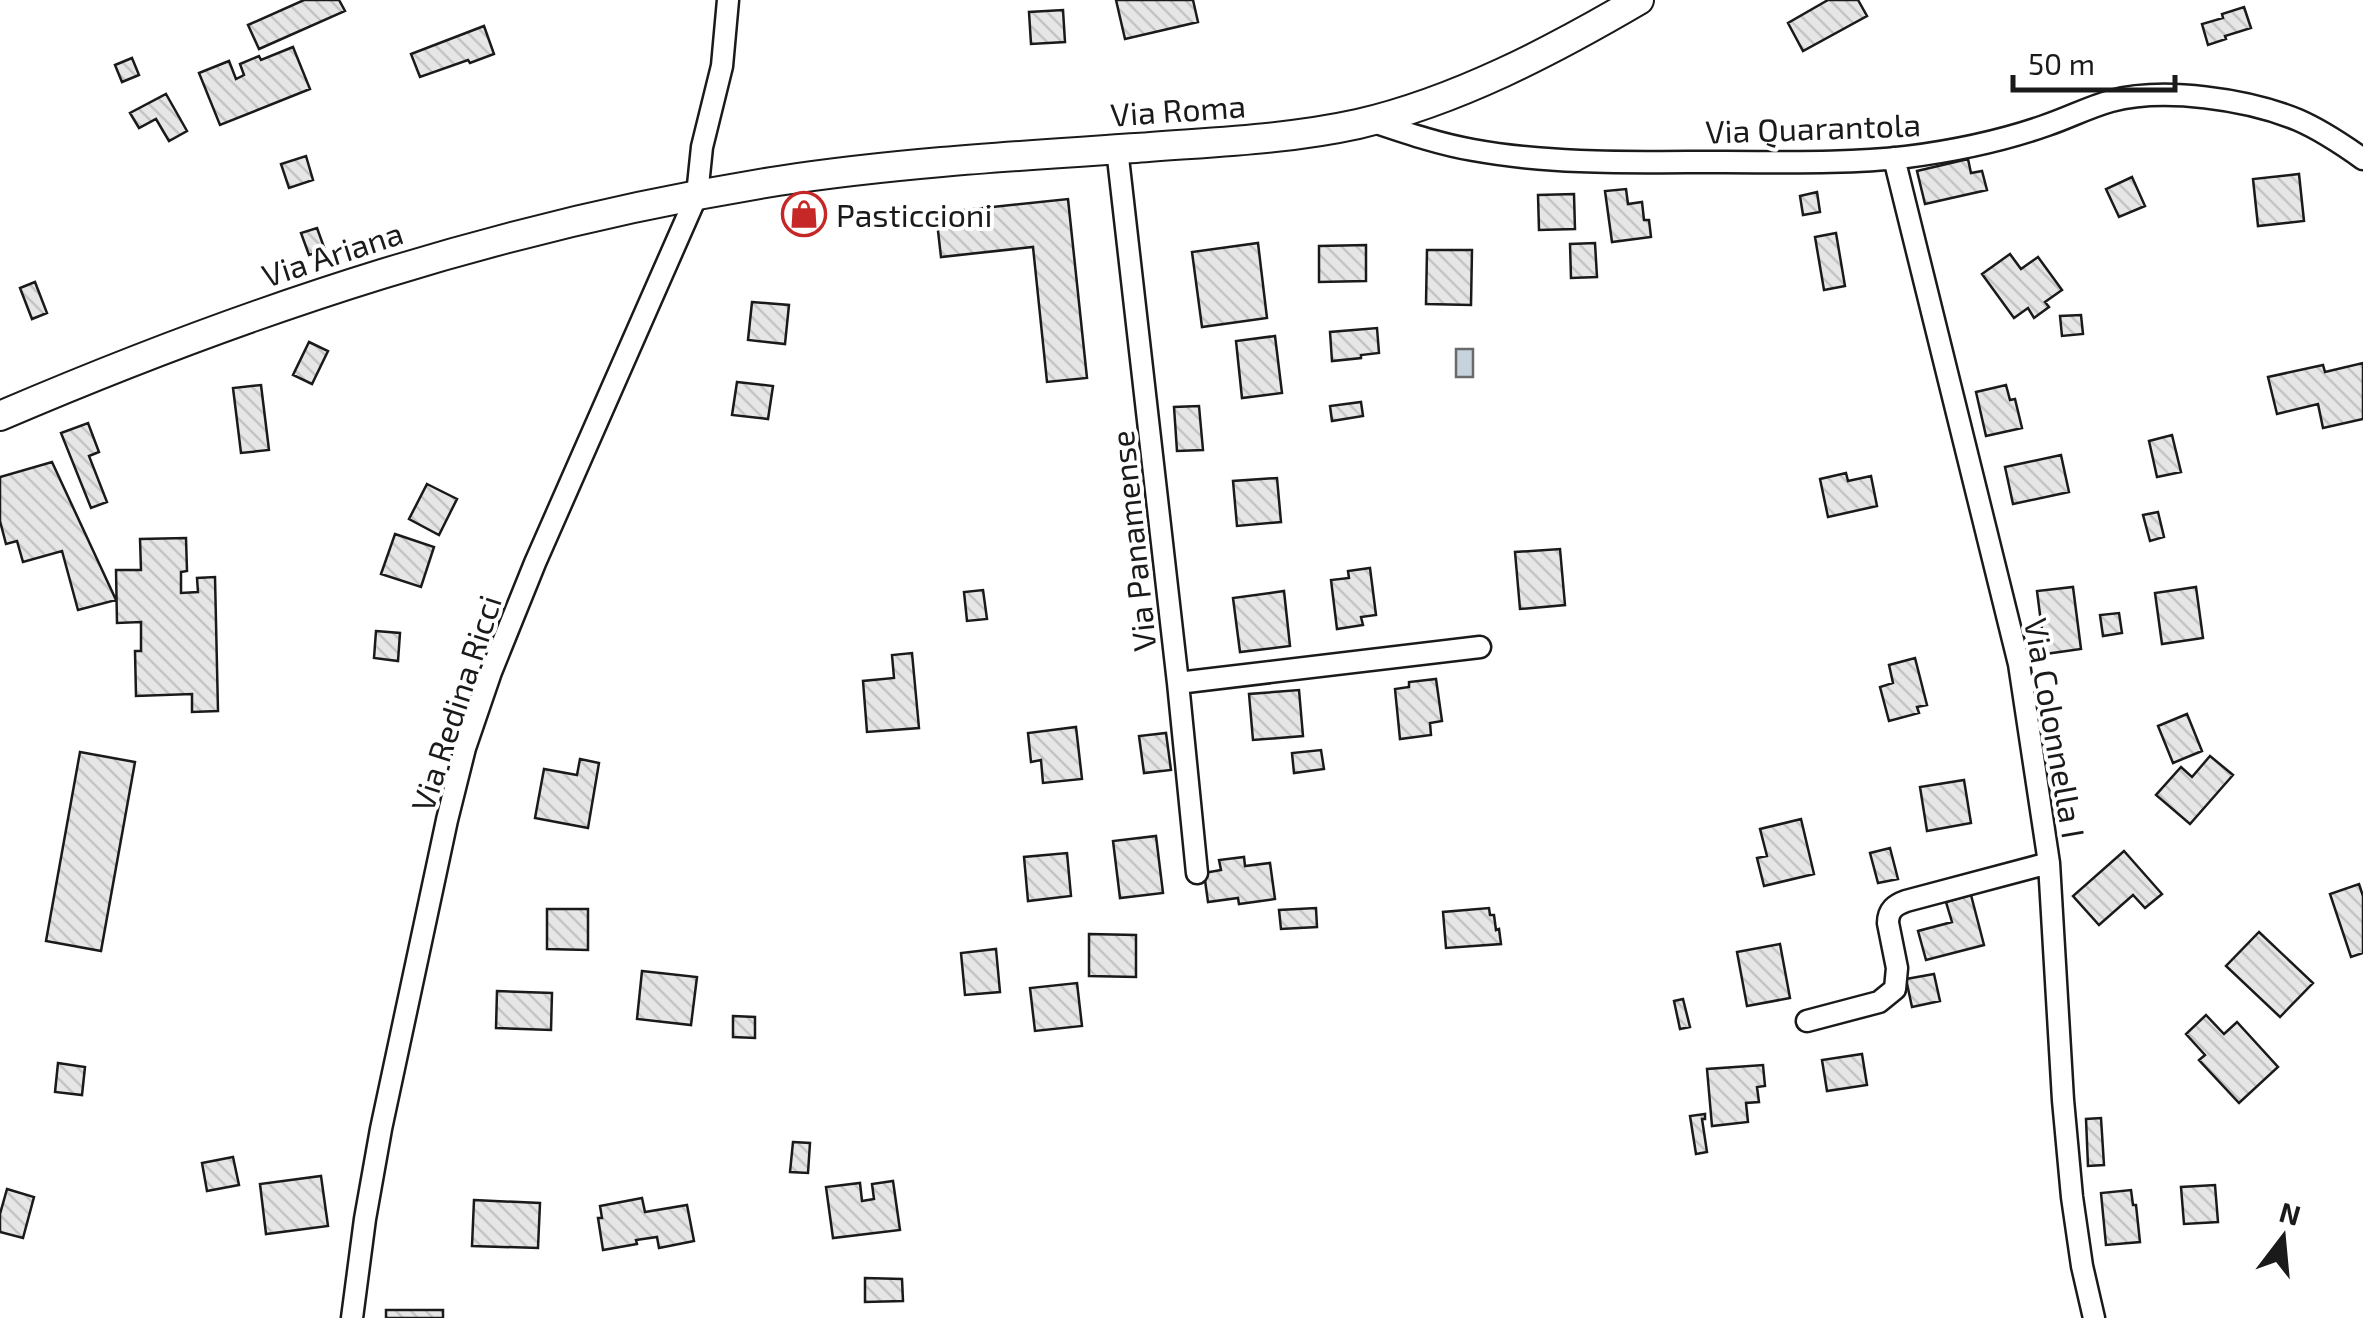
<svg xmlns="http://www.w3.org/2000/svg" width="2363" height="1318" viewBox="0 0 2363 1318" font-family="'Exo 2',sans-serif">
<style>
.water{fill:#c6d2dc;stroke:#6a6a6a;stroke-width:2.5}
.building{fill:url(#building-back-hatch);stroke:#1a1a1a;stroke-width:2.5}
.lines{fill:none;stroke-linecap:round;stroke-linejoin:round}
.minor-casing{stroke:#1a1a1a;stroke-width:25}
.secondary-casing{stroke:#1a1a1a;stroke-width:32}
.minor{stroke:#fff;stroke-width:20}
.secondary{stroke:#fff;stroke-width:28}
.labels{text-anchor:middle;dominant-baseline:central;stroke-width:8;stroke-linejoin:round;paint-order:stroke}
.street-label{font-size:32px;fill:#1a1a1a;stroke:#fff}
.poi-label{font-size:32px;fill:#1a1a1a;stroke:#fff;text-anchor:start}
</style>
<defs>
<pattern id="building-back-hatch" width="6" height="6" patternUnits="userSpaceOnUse" patternTransform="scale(2.5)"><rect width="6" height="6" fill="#e6e6e6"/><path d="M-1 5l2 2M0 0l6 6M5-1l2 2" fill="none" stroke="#c5c5c5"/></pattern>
</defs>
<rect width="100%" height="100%" fill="#fff"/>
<!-- water -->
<path class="water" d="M1456,349H1473V377H1456Z"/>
<!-- building -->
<path class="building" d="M304,0H339L345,11L259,49L248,25Z
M1116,0H1193L1198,22L1125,39Z
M1828,0H1858L1867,16L1803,51L1788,23Z
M2244,7L2251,28L2225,36L2226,39L2208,45L2202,24L2223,18L2222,14Z
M1063,10L1065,42L1031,44L1029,12Z
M484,26L494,54L470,63L468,60L420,77L411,54Z
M293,47L310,89L220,125L199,73L229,61L236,79L244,75L240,64L259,56L261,60Z
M132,58L139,75L122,82L115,65Z
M166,94L187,131L169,141L156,119L139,128L130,113Z
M306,156L313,180L289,188L281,164Z
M1968,159L1971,173L1982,171L1987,190L1925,204L1917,171Z
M2299,174L2304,221L2258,226L2253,179Z
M2132,177L2145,206L2119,217L2106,189Z
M1626,189L1628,204L1642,202L1644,220H1649L1651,237L1612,242L1605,191Z
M1817,192L1820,212L1803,215L1800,196Z
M1574,194L1575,229L1539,230L1538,195Z
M1068,199L1087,378L1047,382L1033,247L941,257L936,213Z
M317,228L325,250L309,255L301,233Z
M1836,233L1845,286L1824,290L1815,237Z
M1258,243L1267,318L1202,327L1192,252Z
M1595,243L1597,277L1571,278L1570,244Z
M1366,245V281L1319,282V246Z
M1427,250H1472L1471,305L1426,304Z
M2010,254L2021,269L2038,257L2062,290L2045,302L2049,307L2034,318L2028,308L2014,318L1982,274Z
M35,282L47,313L32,319L20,288Z
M752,302L789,305L785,344L748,340Z
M2081,315L2083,334L2062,336L2060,316Z
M1377,328L1379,353L1361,355V358L1332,361L1330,332Z
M1275,336L1282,393L1242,398L1236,341Z
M309,342L328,351L312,384L293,375Z
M2363,363V419L2323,428L2318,404L2277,414L2268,377L2323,365L2325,372Z
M737,382L773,386L768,419L732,415Z
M261,385L269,450L241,453L233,388Z
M2006,385L2010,400L2015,399L2022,428L1986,436L1976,392Z
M1361,402L1363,416L1332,421L1330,406Z
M1199,406L1203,450L1177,451L1174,407Z
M88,423L99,452L89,456L107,502L91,508L61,433Z
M2172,435L2181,472L2157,477L2149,441Z
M2061,455L2069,492L2013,504L2005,467Z
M52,462L116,600L78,610L62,551L23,562L17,541L6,544L0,521V477Z
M1846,473L1848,481L1871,476L1877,506L1828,517L1820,479Z
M1277,478L1281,522L1237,526L1233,481Z
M427,484L457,499L439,535L409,519Z
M2158,512L2164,537L2150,541L2143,515Z
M395,534L434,547L421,587L381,574Z
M186,538L187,571L181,572V593L198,592L197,578L215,577L218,711L192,712V694L136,696L135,651H141V622L117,623L116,570H141L140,539Z
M1560,549L1565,605L1520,609L1515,552Z
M1370,568L1376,615L1361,617L1363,625L1337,629L1331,580L1349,578L1348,571Z
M2073,587L2081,649L2045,654L2037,591Z
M2196,587L2203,638L2162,644L2155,593Z
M983,590L987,619L967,621L964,592Z
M1284,591L1290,646L1240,652L1233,598Z
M2119,613L2122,633L2103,636L2100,615Z
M376,631L400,633L398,661L374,658Z
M912,653L919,728L867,732L863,681L894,678L892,655Z
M1915,658L1927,705L1917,707L1919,713L1889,721L1880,687L1893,683L1889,665Z
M1436,679L1442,721L1430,723L1431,735L1400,739L1395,689L1409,687V682Z
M1299,690L1303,736L1253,740L1249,694Z
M2187,714L2202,751L2173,763L2158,726Z
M1076,727L1082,779L1043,783L1041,760L1031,762L1028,733Z
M1166,733L1171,770L1144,773L1139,736Z
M1321,750L1324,769L1294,773L1292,753Z
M80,752L135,762L101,951L46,941Z
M2210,756L2233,775L2190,824L2156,795L2181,767L2192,777Z
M580,759L599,763L588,828L535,818L544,769L577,775Z
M1964,780L1971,823L1927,831L1920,787Z
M1801,819L1814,874L1764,886L1757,858L1767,856L1760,829Z
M1156,836L1163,893L1120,898L1113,841Z
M1890,848L1898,879L1878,883L1870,853Z
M2124,851L2162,894L2145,908L2133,895L2099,925L2073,896Z
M1067,853L1071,896L1028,901L1024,857Z
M1244,857L1245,866L1270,863L1275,899L1239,904L1238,898L1208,902L1204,873L1221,870L1219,860Z
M2359,884L2363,896V953L2351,957L2330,894Z
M1971,895L1984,945L1926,960L1918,931L1952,922L1946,902Z
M1316,908L1317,927L1281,929L1279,910Z
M1489,908L1490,915H1494L1496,930L1499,929L1501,944L1446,948L1443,912Z
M547,909H588V950L547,949Z
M2259,932L2313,983L2280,1017L2226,966Z
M1089,934L1136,935V977L1089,976Z
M1780,944L1790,998L1747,1006L1737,952Z
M996,949L1000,992L965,995L961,953Z
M642,971L697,977L691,1025L637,1019Z
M1934,974L1940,1001L1912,1007L1906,979Z
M1077,983L1082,1026L1035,1031L1030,988Z
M497,991L552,993L551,1030L496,1028Z
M1683,999L1690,1027L1680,1029L1674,1001Z
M2206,1015L2224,1034L2237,1022L2278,1067L2239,1103L2199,1060L2205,1055L2186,1034Z
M733,1016L755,1017V1038L733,1037Z
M1862,1054L1867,1085L1827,1091L1822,1060Z
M58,1063L85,1067L82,1095L55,1092Z
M1763,1065L1765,1086L1757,1087L1759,1102L1746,1103L1748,1122L1712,1126L1707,1069Z
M1705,1114V1119H1702L1707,1152L1696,1154L1690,1116Z
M2101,1118L2104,1165L2088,1166L2086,1119Z
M793,1142L810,1143L808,1173L790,1172Z
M233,1157L239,1185L207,1191L202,1163Z
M321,1176L328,1226L266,1234L260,1184Z
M893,1181L900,1230L833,1238L826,1187L860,1183L862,1201L874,1199L872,1184Z
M2215,1185L2218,1222L2184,1224L2181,1187Z
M7,1189L34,1197L23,1238L0,1232V1214Z
M2131,1190L2133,1205H2136L2140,1242L2106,1245L2101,1193Z
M642,1198L645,1212L687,1205L694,1241L659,1248L657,1237L636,1240L637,1244L603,1250L598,1218H602L600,1206Z
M474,1200L540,1203L538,1248L472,1246Z
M865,1278L902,1279L903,1301L865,1302Z
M386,1310H443V1318H386Z"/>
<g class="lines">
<defs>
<path id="minor" d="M1371,121C1404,132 1438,144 1473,150C1555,165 1640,162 1724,162C1784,162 1845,164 1906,157C1953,151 2002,141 2047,125C2068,118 2089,107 2111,101C2164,87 2247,99 2298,120C2321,130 2342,144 2363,159
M1117,149L1178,683L1480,647
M1894,158L2019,664L2049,863L2063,1100L2072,1197L2082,1266L2094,1318
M1178,683L1197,873
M1807,1021L1879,1002L1895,989L1897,968L1888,923C1888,910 1895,905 1906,901L2049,863
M352,1318L365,1219L381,1129L447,820L465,748L491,672L535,563L697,195L702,147L722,66L728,0"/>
<path id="secondary" d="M0,416C252,308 506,224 778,181C896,163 1016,156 1136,148C1210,142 1285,140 1358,124C1457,101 1552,51 1639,0"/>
</defs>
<!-- minor casing -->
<use href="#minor" class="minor-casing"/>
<!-- secondary casing -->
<use href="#secondary" class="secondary-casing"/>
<!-- minor -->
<use href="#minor" class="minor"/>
<!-- secondary -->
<use href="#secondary" class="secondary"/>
</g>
<!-- icons -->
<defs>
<symbol id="shop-ring" viewBox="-11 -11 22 22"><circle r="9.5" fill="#fff" stroke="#c62828" stroke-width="1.5"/><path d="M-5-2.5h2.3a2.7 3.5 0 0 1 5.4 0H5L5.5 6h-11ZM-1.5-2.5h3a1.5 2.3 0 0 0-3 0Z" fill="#c62828"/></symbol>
</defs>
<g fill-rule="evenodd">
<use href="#shop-ring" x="779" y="189" width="50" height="50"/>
</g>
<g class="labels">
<!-- street labels -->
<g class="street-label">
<text transform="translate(1178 109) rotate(-4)">Via Roma</text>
<text transform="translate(1813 127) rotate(-2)">Via Quarantola</text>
<text transform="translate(332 253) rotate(-18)">Via Ariana</text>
<text transform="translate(1132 541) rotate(-96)">Via Panamense</text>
<text transform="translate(455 703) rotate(-72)">Via Redina Ricci</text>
<text transform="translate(2056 728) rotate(80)">Via Colonnella I</text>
</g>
<!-- poi labels -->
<g class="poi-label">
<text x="836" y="214">Pasticcioni</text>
</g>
</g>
<!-- north arrow -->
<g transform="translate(2283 1238) rotate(16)" stroke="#ffffff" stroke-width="8" paint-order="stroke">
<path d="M0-8L18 38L0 25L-18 38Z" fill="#1a1a1a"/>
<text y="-15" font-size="28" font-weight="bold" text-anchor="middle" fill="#1a1a1a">N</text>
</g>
<!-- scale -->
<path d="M2013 75v15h162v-15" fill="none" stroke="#1a1a1a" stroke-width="5"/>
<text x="2028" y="75" font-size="30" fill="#1a1a1a" stroke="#ffffff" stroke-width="8" paint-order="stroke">50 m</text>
</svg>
